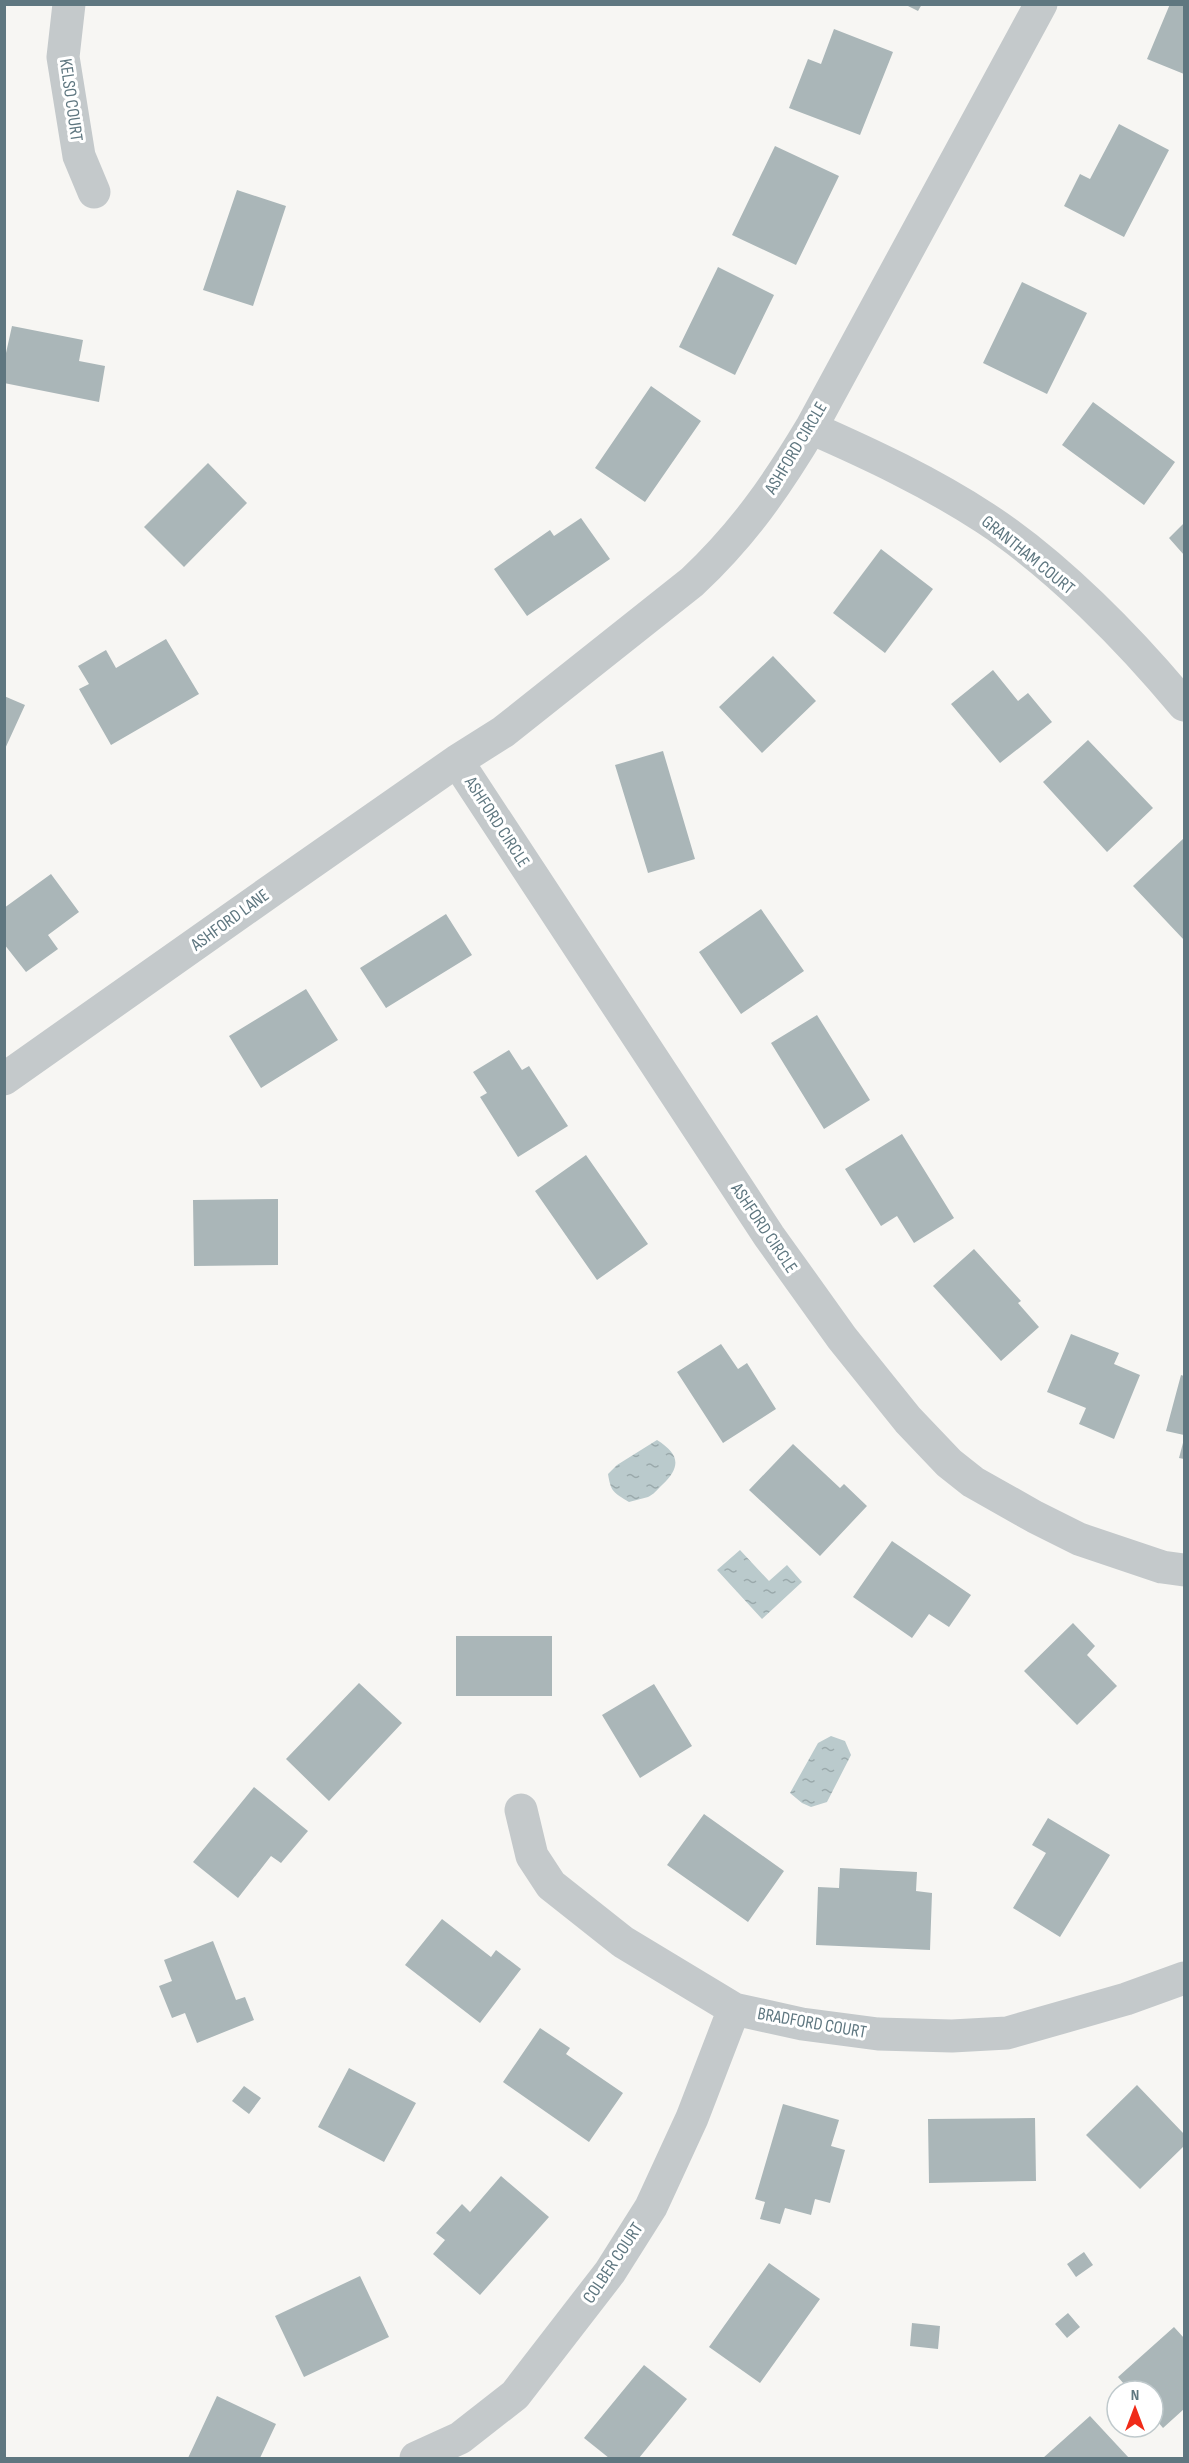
<svg xmlns="http://www.w3.org/2000/svg" width="1189" height="2463" viewBox="0 0 1189 2463" font-family="'Sofia Sans Condensed',sans-serif">
<style>
.water{fill:url(#water-ripples)}
.building{fill:#aab6b8}
.lines{fill:none;stroke-linecap:round;stroke-linejoin:round}
.minor{stroke:#c4c9cb;stroke-width:33}
.labels{text-anchor:middle;dominant-baseline:central;stroke-width:6;stroke-linejoin:round;paint-order:stroke}
.street-label{font-size:18px;fill:#5f7780;stroke:#fff}
</style>
<defs>
<pattern id="water-ripples" width="26" height="14" patternUnits="userSpaceOnUse" patternTransform="scale(1.5)"><rect width="26" height="14" fill="#bacacc"/><path d="M2 4q2-2 4 0t4 0M15 11q2-2 4 0t4 0" fill="none" stroke="#9aa9ab"/></pattern>
</defs>
<rect width="100%" height="100%" fill="#f7f6f3"/>
<!-- water -->
<path class="water" d="M657,1440C679,1454 682,1466 662,1485C658,1489 653,1495 648,1497C642,1499 635,1500 629,1502C613,1492 611,1492 608,1474L617,1465Z
M740,1550L769,1581L787,1565L802,1582L762,1619L717,1570Z
M831,1736L845,1741L851,1755L827,1802L811,1807L802,1803L790,1793L818,1743Z"/>
<!-- building -->
<path class="building" d="M904,4H922L918,11Z
M1170,4H1184V74L1147,59Z
M834,29L893,52L860,135L789,108L808,59L821,64Z
M1119,124L1169,150L1124,237L1064,206L1080,174L1090,179Z
M775,146L839,176L796,265L732,235Z
M237,190L286,206L253,306L203,290Z
M718,267L774,295L735,375L679,347Z
M1022,282L1087,313L1047,394L983,363Z
M12,326L83,340L79,361L105,366L99,402L4,383V362Z
M651,386L701,421L645,502L595,468Z
M1093,402L1175,462L1144,505L1062,445Z
M208,463L247,503L184,567L144,527Z
M581,518L610,559L527,616L494,569L550,530L554,536Z
M1184,523V555L1169,538Z
M881,549L933,589L885,653L833,613Z
M166,639L199,694L111,745L79,689L89,684L78,666L106,650L116,668Z
M773,656L816,701L762,753L719,707Z
M993,670L1018,701L1028,693L1052,722L1000,763L951,704Z
M4,696L25,705L4,751Z
M1088,740L1153,808L1107,852L1043,782Z
M663,751L695,859L648,873L615,765Z
M1184,838V940L1133,886Z
M51,874L79,912L48,935L58,949L26,972L4,944V908Z
M761,909L804,971L741,1014L699,952Z
M446,914L472,955L386,1008L360,968Z
M306,989L338,1040L261,1088L229,1036Z
M817,1015L870,1100L824,1129L771,1043Z
M509,1050L522,1070L529,1066L568,1126L518,1157L480,1097L487,1093L473,1072Z
M902,1134L954,1218L914,1243L897,1216L881,1226L845,1169Z
M586,1155L648,1244L597,1280L535,1191Z
M278,1199V1265L194,1266L193,1200Z
M974,1249L1021,1301L1018,1303L1039,1327L1001,1361L933,1286Z
M1071,1334L1119,1353L1114,1364L1140,1375L1114,1439L1079,1424L1086,1408L1047,1392Z
M721,1344L738,1369L747,1363L776,1409L723,1443L677,1372Z
M1181,1375L1184,1376V1435L1166,1431Z
M1184,1439V1459L1179,1458Z
M793,1444L840,1488L844,1484L867,1506L820,1556L749,1490Z
M892,1541L971,1595L949,1627L929,1614L912,1638L853,1597Z
M1073,1623L1095,1646L1087,1655L1117,1686L1077,1725L1024,1671Z
M456,1636H552V1696H456Z
M359,1683L402,1723L329,1801L286,1759Z
M654,1684L692,1746L640,1778L602,1715Z
M254,1787L308,1831L281,1863L271,1856L238,1898L193,1862Z
M704,1814L784,1871L748,1922L667,1865Z
M1048,1818L1110,1855L1060,1937L1013,1908L1046,1853L1032,1845Z
M840,1868L917,1872L916,1891L932,1893L930,1950L816,1945L818,1887L839,1888Z
M442,1919L491,1957L496,1950L521,1969L480,2023L405,1965Z
M213,1941L236,2000L245,1997L254,2020L197,2043L185,2013L172,2018L159,1986L172,1981L164,1960Z
M540,2028L570,2048L566,2054L623,2093L589,2142L503,2082Z
M349,2068L416,2103L384,2162L318,2127Z
M1137,2085L1184,2134V2146L1140,2189L1086,2135Z
M244,2086L261,2098L249,2114L232,2101Z
M783,2104L839,2120L831,2146L845,2150L830,2203L815,2199L811,2215L785,2208L780,2224L760,2219L765,2202L755,2199Z
M1035,2118L1036,2181L929,2183L928,2119Z
M501,2176L549,2217L480,2295L433,2254L445,2240L436,2233L462,2204L470,2212Z
M1084,2252L1093,2265L1076,2277L1067,2264Z
M769,2263L820,2299L760,2383L709,2347Z
M360,2276L389,2337L304,2377L275,2316Z
M1068,2313L1080,2327L1067,2338L1055,2324Z
M912,2323L940,2326L938,2349L910,2346Z
M1174,2327L1184,2338V2409L1163,2428L1153,2416V2391H1130L1118,2377Z
M644,2365L687,2399L639,2458H609L584,2438Z
M217,2396L276,2424L260,2458H188Z
M1090,2416L1129,2458H1043Z"/>
<g class="lines">
<!-- minor -->
<path class="minor" d="M69,4L63,57L79,156L94,192
M811,428C870,454 930,482 985,518C1057,565 1130,640 1184,705
M457,761L769,1236L842,1338L908,1420L949,1463L973,1482L1035,1517L1079,1539L1162,1567L1184,1570
M4,1079L275,888L457,761L503,732L692,582C743,534 775,488 811,428L1041,4
M521,1810L532,1856L551,1885L623,1942L734,2009L802,2024L878,2034L952,2036L1007,2033L1126,1999L1184,1978
M416,2458L460,2438L515,2395L610,2272L651,2207L692,2118L734,2009"/>
</g>
<g class="labels">
<!-- street labels -->
<g class="street-label">
<text transform="translate(71 100) rotate(82)">KELSO COURT</text>
<text transform="translate(796 448) rotate(-59)">ASHFORD CIRCLE</text>
<text transform="translate(1028 555) rotate(39)">GRANTHAM COURT</text>
<text transform="translate(497 822) rotate(57)">ASHFORD CIRCLE</text>
<text transform="translate(230 920) rotate(-36)">ASHFORD LANE</text>
<text transform="translate(764 1228) rotate(56)">ASHFORD CIRCLE</text>
<text transform="translate(812 2023) rotate(10)">BRADFORD COURT</text>
<text transform="translate(613 2263) rotate(-56)">COLBER COURT</text>
</g>
</g>
<!-- border -->
<rect width="1189" height="2463" fill="none" stroke="#5f7780" stroke-width="12"/>
<!-- north arrow -->
<g transform="translate(1135 2409)"><circle r="28" fill="#ffffff" stroke="#bfc9cc" stroke-width="1.5"/>
<path d="M0-4.5L10 22L0 15L-10 22Z" fill="#f02b19"/>
<text y="-9" font-size="16" font-weight="bold" text-anchor="middle" fill="#5f7780">N</text>
</g>
</svg>
